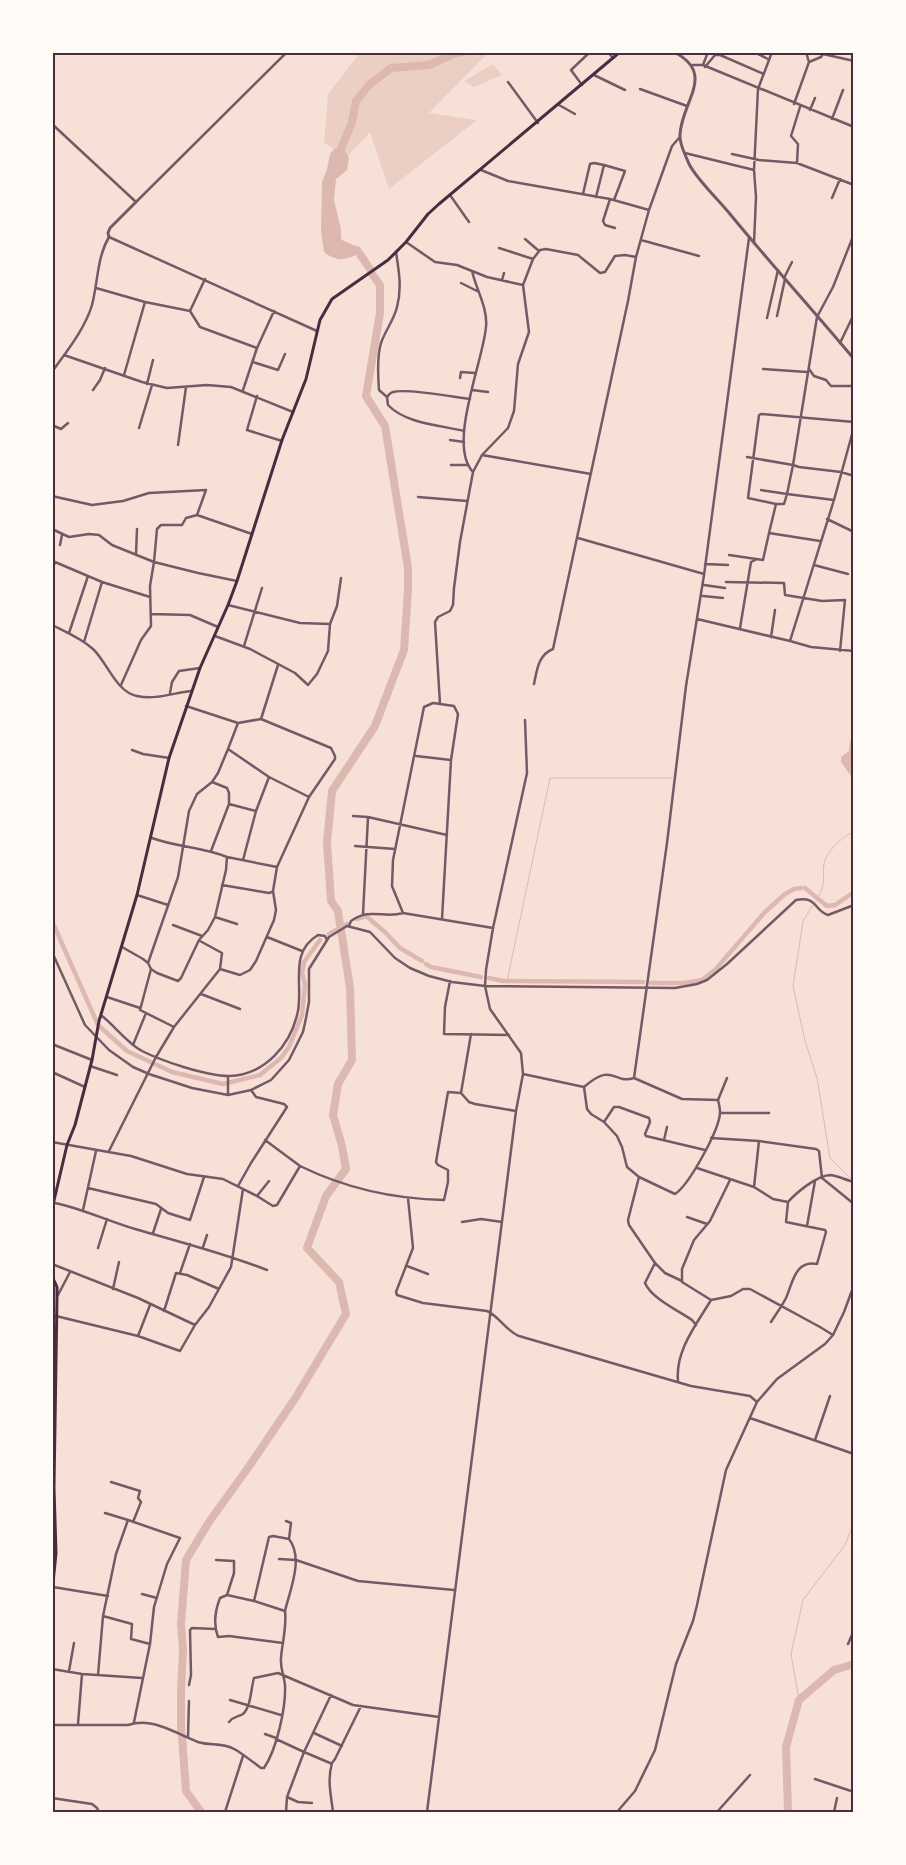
<svg xmlns="http://www.w3.org/2000/svg" width="906" height="1865" viewBox="0 0 906 1865" font-family="Cabin,sans-serif">
<style>
.green{fill:#ebcfc5}
.water{fill:#dcb8b0}
.lines{fill:none;stroke-linecap:round;stroke-linejoin:round}
.stream{stroke:#dcb8b0;stroke-width:1}
.canal{stroke:#dcb8b0;stroke-width:4.5}
.river{stroke:#dcb8b0;stroke-width:8}
.minor{stroke:#755966;stroke-width:2.5}
.tertiary{stroke:#755966;stroke-width:3}
.secondary{stroke:#4a2c40;stroke-width:3}
.neatline{fill:none;stroke:#4a2c40;stroke-width:2}
</style>
<rect width="100%" height="100%" fill="#f7e1d7"/>
<!-- green -->
<path class="green" d="M483,52L486,55L429,113L477,120L389,189L370,132L347,157L324,143L328,94L360,53Z
M493,64L502,75L474,87L464,81Z"/>
<!-- water -->
<path class="water" d="M335,148L345,151L349,158L347,170L336,179L334,200L341,229V238L342,240L360,248V252C348,261 335,262 324,252L321,231L322,182L327,169L330,154Z
M853,739V779L841,762V757L849,751L850,741Z"/>
<g class="lines">
<!-- stream -->
<path class="stream" d="M819,896C828,881 820,870 826,858C831,847 843,837 854,831
M816,901V900
M813,905L803,921L793,986L805,1041L817,1078L830,1158L853,1181
M507,981L550,778H672
M799,1700L791,1654L803,1600L845,1545L854,1522"/>
<!-- canal -->
<path class="canal" d="M805,888L827,906L835,905L854,892
M357,919L366,916L386,933L400,948L422,961
M52,921L98,1025L127,1051L172,1072L223,1084L260,1075L281,1058L289,1047L302,1015L305,985L302,973L304,962L320,940
M329,934L347,924
M426,964L431,967L481,977
M489,978L503,981L643,982
M651,983H684L702,980L715,970L765,912L785,894L794,889L801,888"/>
<!-- river -->
<path class="river" d="M337,159L352,122L356,101L370,84L391,68L429,65L456,53L462,52
M350,249L357,250L370,269
M340,925L338,911L331,901L327,842L332,791L375,726L404,650L408,590V568L385,426L366,396L380,313V285L372,274
M181,1732V1690L183,1650L181,1624L186,1560L209,1522L250,1465L296,1397L346,1314L339,1282L307,1248L326,1196L346,1169L342,1146L333,1115L338,1084L352,1060L350,988L341,930
M182,1736L186,1791L201,1812
M788,1812L786,1747L799,1700L834,1670L854,1664"/>
<!-- minor -->
<path class="minor" d="M608,52L613,58
M754,52L768,59
M809,62L821,57L823,54L854,61
M692,65H703L854,127
M703,65L708,52
M705,67L715,55H720L764,74
M594,75L625,90
M508,82L538,123
M582,85L571,70L590,52
M640,89L687,106
M794,104L809,62L806,52
M559,105L575,114
M810,110L815,98
M832,119L843,90
M52,124L136,202L287,52
M685,153L754,170
M732,154L759,160L797,163L854,185
M797,163L798,144L791,136L800,107
M481,170L508,181L610,199L649,210
M583,194L590,164L594,163L604,165
M450,195L469,222
M596,197L604,165L625,171L614,200
M832,198L840,179
M610,199L603,221L605,225L615,228
M854,234L833,287L817,317L793,465L799,467L841,472L854,476
M525,239L539,251
M641,240L699,256
M406,242L435,262L457,265L487,277L523,285L533,259L540,250L546,249L578,255L600,273L605,272L615,256L625,255L636,257
M754,243L756,197L754,170L758,89L772,52
M499,248L533,259
M396,252C399,271 402,289 397,307C394,320 385,331 381,343C377,356 378,377 379,390L387,397L388,405C406,424 440,425 464,431
M784,278L792,262
M502,280L504,273
M461,283L477,291
M96,288L145,302L190,311L200,327L257,348
M190,311L205,279
M777,316L785,279
M767,318L778,270
M840,343L854,314
M64,355L142,382L167,388L207,385L231,387L293,412
M253,362L278,370L285,354
M763,369L807,372
M809,369L814,376L826,380L831,386H854
M52,372C66,352 85,329 92,305C98,282 97,257 109,237L317,331
M124,375L145,302
M460,378L461,372L475,373
M147,384L153,360
M93,390L100,380L105,368
M243,390L257,348L274,311
M472,390L488,392
M257,396L247,430L282,441
M387,397C390,394 389,393 393,392C406,388 454,397 470,399
M52,425L61,429L68,423
M854,427L834,500L790,641L811,647L854,651
M139,428L152,385
M450,440L464,442
M178,445L186,387
M482,455L591,474
M747,457L793,465L787,494L834,500
M451,465H467
M473,472L482,455L508,428L514,411L518,364L529,332L523,285
M761,490L787,494L784,504H776L769,533L820,541
M52,496L92,505L123,501L149,493L206,490L197,515
M418,497L467,501
M776,504L748,498L759,415L761,414L854,422
M827,519L854,532
M52,529L69,537L89,534L99,535L112,545L154,562L150,586L151,626L141,640L121,685
M578,538L704,574
M60,545L62,535
M136,555L137,529
M729,555L763,560L769,533
M705,564L728,565
M814,565L848,574
M52,570L55,562L102,582
M237,581L198,573L154,562L157,529L161,525H182L186,518L197,515L252,534
M726,582L784,583L785,595L822,601L845,600L840,651
M704,585L725,588
M703,596L723,598
M228,605L300,623L330,624
M151,614L190,615L218,627
M697,619L790,641
M52,625C66,632 81,638 93,649C107,662 116,692 137,696C156,700 173,693 191,691
M740,628L751,562L755,560
M69,633L88,576
M215,636L250,649L295,673L308,685L317,674L328,651L330,624L337,606L341,578
M771,637L775,610
M84,642L102,582L150,597
M244,646L262,588
M534,684C537,670 538,655 553,649L628,301L636,257L649,210L672,146L679,138
M170,693L172,682L179,671L200,668
M440,704L435,622L438,617L450,611L453,605L454,588L460,542L473,472C447,445 483,362 486,327C488,308 476,289 472,271
M186,706L238,723L261,719
M238,723L228,749L269,777L309,797
M132,750L143,754L169,758
M416,756L451,760
M212,782L227,788L229,793V804
M353,816L368,817
M355,846L395,849
M211,851L229,804L256,811L269,777
M227,857L277,867
M243,860L256,811
M222,885L269,893L272,892
M137,895L168,905
M403,913L392,886L393,860L424,707L433,703L454,706L458,714L451,760L442,919
M363,914L368,817L447,835
M215,917L237,924
M173,925L202,936
M349,926L351,921C370,907 384,919 403,913L493,928
M267,937L302,951
M122,947L143,959L148,963L151,969L157,973L178,981L181,978L199,940L208,930L215,917L226,870L227,857C202,847 176,847 152,838
M52,952L85,1025L109,1050L133,1067L149,1074L192,1088L228,1095L251,1090L271,1080L289,1060L303,1032L306,1018L309,1002V969L329,937L347,926L370,932L395,958L410,968L429,976L452,982L485,986L675,988L697,984L707,980L727,964L796,900C818,896 813,910 828,915L854,905
M148,963L178,877L189,811L197,794L212,782L218,773L228,749
M151,969L140,1010L174,1027
M220,969L240,975L250,970L256,961L274,920L276,910L273,891L277,867L309,797L335,759V756L331,748L261,719L278,665
M450,981L445,1007L444,1034L509,1035
M201,994L240,1009
M107,997L140,1008
M102,1016C115,1026 126,1042 142,1051C162,1061 206,1076 229,1076C265,1075 291,1045 298,1011C303,984 289,952 318,935L325,936L327,940
M52,1044L92,1060
M133,1045L146,1013
M90,1066L117,1075
M52,1072L85,1087
M523,1074L584,1087L587,1109L591,1114L604,1122L617,1136L622,1147L627,1167L639,1177L675,1194C689,1185 720,1129 720,1112C720,1108 719,1104 718,1100L682,1099L634,1078C613,1085 614,1061 584,1087
M634,1078L667,843L686,686L704,575L749,238
M461,1093L471,1034
M228,1095V1076
M718,1100L727,1078
M720,1113H769
M604,1122L614,1107H619L649,1118L650,1122L645,1134L646,1136L705,1150
M711,1138L759,1141L816,1149L819,1151L822,1178L854,1204
M265,1140L300,1166
M664,1140L667,1127
M52,1142L131,1156L187,1174L223,1179L257,1196L273,1206L277,1205L300,1166C345,1188 395,1199 444,1200L448,1182V1170L438,1165L436,1162L448,1092L461,1093L469,1102L475,1104L516,1111
M109,1151L156,1057L174,1027L220,969L222,953L200,941
M697,1168L754,1187L773,1199L788,1202
M639,1177L628,1220L629,1225L655,1263L665,1273L682,1281
M730,1180L710,1221L694,1240L682,1269V1282L711,1300L731,1296L743,1289H750L820,1327L833,1335
M238,1186L251,1163L287,1107L284,1104L256,1097L251,1090
M754,1187L759,1141
M88,1188L156,1204L168,1213L190,1220L204,1177
M257,1196L269,1181
M408,1198L413,1248L396,1292L397,1295L423,1303L487,1311C499,1316 505,1330 519,1336L691,1386L750,1396L757,1402L726,1470L697,1605L693,1621L676,1664L655,1750L635,1791L617,1812
M55,1203C83,1209 108,1221 135,1229C180,1242 224,1253 267,1270
M83,1210L96,1151
M687,1217L707,1224
M462,1222L481,1219L502,1222
M807,1226L815,1181
M153,1233L161,1209
M203,1247L207,1235
M98,1248L107,1219
M655,1263L645,1283C651,1298 679,1311 692,1320L696,1325
M52,1264L138,1298L195,1325
M407,1266L428,1274
M180,1273L190,1244
M113,1289L119,1262
M58,1295L70,1272
M164,1311L176,1273L187,1275L219,1289
M56,1316L138,1336L180,1351L195,1325L209,1307L231,1267L243,1189
M771,1322C776,1314 782,1306 786,1298C793,1282 795,1260 817,1264L826,1232L825,1230L786,1222L788,1202C796,1193 817,1175 831,1175C838,1176 846,1180 854,1182
M138,1336L150,1305
M678,1381C675,1351 696,1325 711,1300
M757,1402L777,1379L825,1344L833,1335L844,1312L854,1285
M750,1418L854,1454
M815,1440L830,1396
M111,1482L140,1491L138,1498L141,1502L133,1522
M105,1513L128,1520
M279,1559L296,1560L358,1581L454,1590
M216,1560L234,1561V1573L227,1595L254,1601
M53,1587L108,1596
M142,1594L157,1598
M227,1595L220,1598C215,1611 213,1624 218,1637L229,1636L283,1643
M285,1611L254,1601L269,1537L273,1536L289,1539
M103,1616L132,1624L131,1639L150,1644
M848,1644L854,1630
M52,1669L82,1674L142,1678
M69,1671L74,1643
M98,1675L103,1616L116,1554L128,1520L180,1538L167,1564L154,1607L150,1644L134,1722
M189,1685L191,1675L190,1630L192,1628L215,1629
M331,1695L304,1752L330,1763H332L335,1759L361,1706
M230,1700L281,1715
M229,1722C234,1716 238,1717 243,1714C251,1707 251,1688 254,1678L278,1673L353,1705L439,1717
M78,1724L82,1674
M52,1725H128C154,1717 174,1733 198,1742C210,1746 223,1742 236,1750C244,1755 253,1762 261,1768H264C277,1749 286,1707 285,1685C284,1675 280,1668 281,1658C282,1643 287,1627 285,1611C290,1590 304,1558 289,1539L291,1523L286,1521
M314,1733L342,1746
M265,1734L276,1738
M188,1737L189,1701
M276,1739L304,1752L287,1797L286,1812
M332,1763C327,1780 331,1795 333,1812
M815,1779L854,1792
M287,1797L298,1802L312,1803
M52,1798L92,1804L97,1808L99,1812
M225,1812L243,1756
M427,1812L516,1111L523,1074L521,1053L490,1009L485,986L486,970L493,928L527,773L525,720
M717,1812L750,1775
M834,1812L837,1798"/>
<!-- tertiary -->
<path class="tertiary" d="M674,52C717,74 681,102 680,135C679,144 686,156 689,164C698,181 718,199 730,214C770,263 813,310 854,359
M109,237L108,233L110,228L136,202"/>
<!-- secondary -->
<path class="secondary" d="M52,1209L67,1145L75,1125L92,1060L99,1021L137,895L169,758L200,668L228,605L237,581L282,440L306,379L320,320L332,299L388,260L406,242L428,214L439,204L620,52
M52,1276L57,1287V1297L54,1488L56,1553L52,1593"/>
</g>
<!-- border -->
<rect width="906" height="1865" fill="none" stroke="#fffaf5" stroke-width="108"/>
<rect x="54" y="54" width="798" height="1757" class="neatline"/>
</svg>
